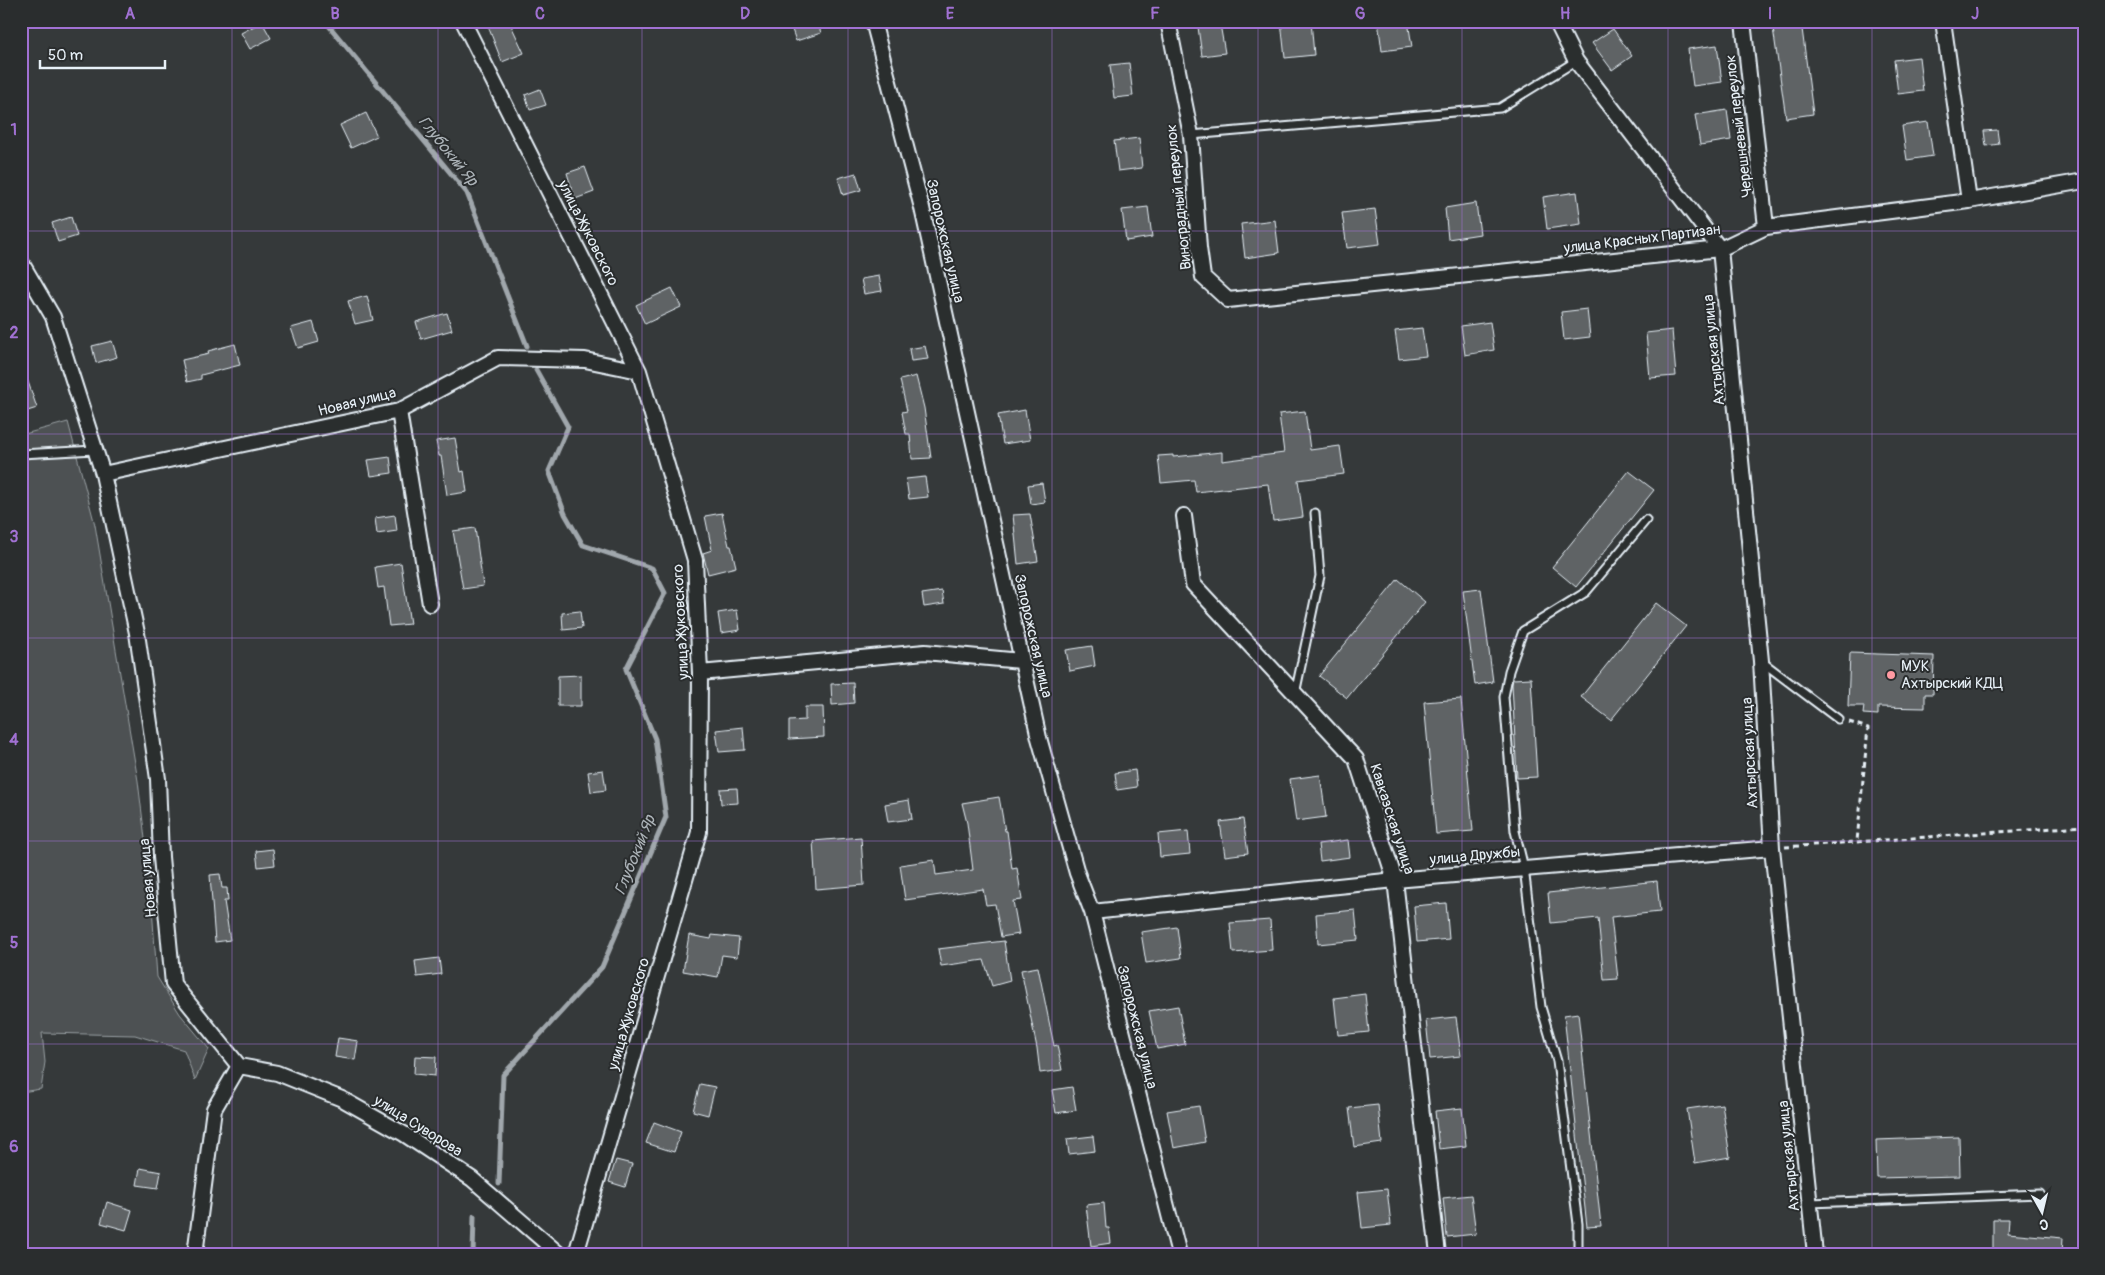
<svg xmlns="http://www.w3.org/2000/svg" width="2105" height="1275" viewBox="0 0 2105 1275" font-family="Pangolin,sans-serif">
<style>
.green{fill:#4d5152;stroke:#9aa1a5}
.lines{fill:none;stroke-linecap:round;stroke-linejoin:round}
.stream{stroke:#a0a7ac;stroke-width:5}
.building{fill:#5f6365;stroke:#e8f1f8}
.lane-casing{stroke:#e8f1f8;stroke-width:11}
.street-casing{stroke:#e8f1f8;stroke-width:18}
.path{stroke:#e8f1f8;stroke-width:3;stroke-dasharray:5 4;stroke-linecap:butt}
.lane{stroke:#2a2d2e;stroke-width:7}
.street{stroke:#2a2d2e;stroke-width:14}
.grid{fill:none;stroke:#a171d3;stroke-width:1;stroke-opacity:0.55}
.poi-dot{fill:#ff9aa2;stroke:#2a2d2e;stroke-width:2}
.labels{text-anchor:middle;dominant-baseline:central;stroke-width:4;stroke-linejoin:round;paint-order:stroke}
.street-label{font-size:15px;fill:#e8f1f8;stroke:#2a2d2e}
.poi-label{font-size:15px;fill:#e8f1f8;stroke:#2a2d2e;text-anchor:start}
.water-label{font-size:16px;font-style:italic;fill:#acb3b8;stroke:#2a2d2e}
.neatline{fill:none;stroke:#a171d3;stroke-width:2}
.grid-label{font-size:16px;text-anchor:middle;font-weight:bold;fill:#a171d3}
</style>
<rect width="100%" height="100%" fill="#35393a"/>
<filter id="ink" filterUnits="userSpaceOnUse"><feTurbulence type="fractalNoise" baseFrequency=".02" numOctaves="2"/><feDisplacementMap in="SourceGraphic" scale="10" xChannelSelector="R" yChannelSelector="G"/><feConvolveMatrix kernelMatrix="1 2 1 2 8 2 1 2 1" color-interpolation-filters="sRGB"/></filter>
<g filter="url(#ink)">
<!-- green -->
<path class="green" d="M68,422L95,525L138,781L150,880L157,977L180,1014L209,1049L195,1080L184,1050L135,1035L42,1033L45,1062L41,1089L21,1092V435Z"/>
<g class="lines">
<!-- stream -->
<path class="stream" d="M325,21L467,193L527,346
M499,1184L503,1075L602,967L666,817L655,739L626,669L665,593L652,568L583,545L565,514L549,471L568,427L536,370
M473,1254L474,1216"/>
</g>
<!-- building -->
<path class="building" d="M486,21H509L524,53L502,62Z
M789,21H817L821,33L796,41Z
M1281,21H1311L1314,55L1285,58Z
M1378,21H1408L1412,47L1382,51Z
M1772,21H1801L1813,114L1786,118Z
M262,22L271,38L250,49L241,33Z
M1220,24L1225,53L1202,56L1198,27Z
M1613,29L1632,56L1612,70L1592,43Z
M1717,45L1722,82L1693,86L1688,49Z
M1919,57L1923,91L1898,94L1894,60Z
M1129,63L1133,96L1114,98L1110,65Z
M540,89L546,105L530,110L525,95Z
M1727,110L1731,140L1700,145L1695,115Z
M366,113L377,136L351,148L340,125Z
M1928,122L1933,156L1907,160L1902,126Z
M1997,130L1999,144L1986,146L1984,131Z
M1139,138L1142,168L1118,171L1114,141Z
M585,167L594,192L575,199L567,173Z
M856,173L861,190L843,195L838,178Z
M1577,192L1581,224L1547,229L1543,197Z
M1476,203L1480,234L1448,239L1445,208Z
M1148,207L1152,237L1126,241L1122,210Z
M1375,209L1380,244L1347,248L1342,213Z
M71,217L77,236L58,242L52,223Z
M1275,220L1279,253L1245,258L1241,224Z
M879,276L882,291L864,294L861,279Z
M672,288L681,307L645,324L636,305Z
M367,296L373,320L355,324L348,301Z
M1587,309L1590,337L1564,340L1561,312Z
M447,313L452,330L421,339L416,322Z
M313,322L319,342L298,348L291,328Z
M1490,322L1494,350L1465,355L1461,326Z
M1422,328L1426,356L1399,359L1395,331Z
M1672,330L1676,376L1650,378L1646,333Z
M112,341L117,357L96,363L92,346Z
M235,344L240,365L201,375V379L187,382L182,360L209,354L208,351Z
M925,346L928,359L911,361L909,349Z
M21,370H24L37,408L21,413Z
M916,376L924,408L931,458L912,459L910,434H906L902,412L907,411L900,380Z
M1025,410L1030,440L1003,444L998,415Z
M1305,411L1310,450L1340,446L1344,474L1298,480L1303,517L1273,521L1268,484L1196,492L1194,480L1161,483L1158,456L1173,455V457L1222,452V461L1284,453L1279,414Z
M455,438L461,472L464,471L467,492L447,495L441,456H439L436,441Z
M390,457L392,473L371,476L368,460Z
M1629,471L1654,490L1576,587L1552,567Z
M925,477L928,497L909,499L906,479Z
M1042,483L1045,502L1031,504L1028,485Z
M722,513L729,546H731L736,567L708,574L703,553L712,550L705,516Z
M1030,514L1038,561L1018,564L1013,515Z
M395,515L397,531L377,534L375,518Z
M475,528L483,586L463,589L453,531Z
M401,563L410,624L389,626L384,587L378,588L375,567Z
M1398,579L1425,602L1347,698L1319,676Z
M1481,589L1493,682L1475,685L1463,591Z
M942,591L944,604L924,607L922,594Z
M1656,603L1686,626L1611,720L1581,697Z
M737,610L740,630L721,633L718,613Z
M580,611L582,628L563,630L562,613Z
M1092,646L1095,666L1070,671L1066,650Z
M1850,653L1934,656L1933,694H1925V708L1878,707V715L1863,714L1864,706H1848Z
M581,675V706H558V676Z
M1531,678L1537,777L1517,778L1512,684L1513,679Z
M853,683L854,703L832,705L831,684Z
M1461,699L1473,831L1436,834L1424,702Z
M805,707H823L824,737L789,739V721L805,720Z
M743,727L745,750L719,752L716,730Z
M603,770L606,790L591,792L588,772Z
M1135,770L1137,787L1117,790L1115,773Z
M1320,775L1326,817L1296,821L1290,779Z
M737,788L738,803L721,804L720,789Z
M999,797L1005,831H1007L1012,869L1017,868L1022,900L1013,901L1019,934L1001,937L995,904L986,905L983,889L905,900L900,865L934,860L936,875L973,870L967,823L962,803Z
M909,800L912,819L888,822L885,804Z
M1243,819L1248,853L1225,856L1220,822Z
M1188,831L1190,854L1160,857L1158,834Z
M861,837L864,885L816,889L813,841Z
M1348,840L1350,857L1320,861L1318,844Z
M273,849L275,865L258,867L256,851Z
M220,874L222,888H227L228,901H224L230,940L215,942L210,875Z
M1657,881L1660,912L1611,917L1618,979L1604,980L1598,918L1551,923L1548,893Z
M1446,903L1449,939L1417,942L1414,906Z
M1355,910L1358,940L1318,944L1316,914Z
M1270,920L1272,950L1233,953L1230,923Z
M1177,927L1181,958L1146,963L1141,932Z
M689,935L711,939L712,935L739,938L737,957L722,955L718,977L683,971Z
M1004,941L1010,981L992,986L984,960L941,966L938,949Z
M439,958L441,974L417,977L415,961Z
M1038,967L1054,1046L1057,1045L1062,1070L1040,1073L1037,1048L1021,970Z
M1365,994L1369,1032L1338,1035L1334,998Z
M1178,1006L1185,1044L1157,1049L1149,1011Z
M1578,1013L1601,1226L1587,1227L1564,1015Z
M1456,1017L1461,1056L1430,1059L1426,1020Z
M338,1038L358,1041L355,1060L335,1057Z
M415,1056L436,1057L435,1076L414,1074Z
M700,1084L715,1087L708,1115L693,1111Z
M1072,1087L1076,1110L1056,1113L1052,1090Z
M1722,1104L1730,1157L1695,1163L1687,1109Z
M1378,1105L1382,1143L1354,1147L1349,1108Z
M1199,1106L1205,1142L1174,1148L1167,1111Z
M1462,1108L1466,1146L1439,1149L1435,1111Z
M654,1122L681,1132L674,1152L646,1143Z
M1093,1136L1095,1151L1069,1154L1067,1139Z
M1959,1137L1960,1176L1877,1178L1876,1140Z
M616,1160L632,1164L625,1187L609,1182Z
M140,1168L161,1172L158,1188L137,1185Z
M1387,1189L1391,1225L1362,1228L1358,1192Z
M1471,1195L1476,1234L1447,1237L1443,1198Z
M107,1202L132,1210L126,1230L101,1223Z
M1104,1203L1106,1228H1109L1111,1243L1091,1246L1086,1205Z
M1993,1219H2009L2008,1233L2063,1238L2062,1254H1993Z"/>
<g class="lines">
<defs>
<path id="lane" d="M1191,135L1500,108L1576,61
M21,454L95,450
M1761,661L1838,719
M1295,694L1320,576L1315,513
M1810,1203L2040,1194
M1578,1254V1224L1557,1061L1541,1007L1524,868L1515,831L1504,697L1509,671L1523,631L1586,592L1646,520"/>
<path id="street" d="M463,21L639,371L695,560L700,673L699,832L576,1254
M873,21L922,208L1039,738L1077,873L1092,912L1179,1254
M1168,21L1191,135L1199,248L1203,277L1228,300L1720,249L1766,227L1969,201L2084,181
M1556,21L1576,61L1720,249L1761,661L1772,848L1815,1254
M1743,21L1766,227
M1943,21L1969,201
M21,262L53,317L103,474L137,633L158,779L161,857L173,984L239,1066
M399,411L430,604
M103,474L399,411L498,358L585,360L639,371
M1184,516L1193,584L1356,759L1395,880L1438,1254
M700,673L925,652L1021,661
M1092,912L1395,880L1772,848
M239,1066L277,1073L342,1099L404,1134L472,1179L559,1254
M195,1254L214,1109L239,1066"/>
</defs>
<!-- lane casing -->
<use href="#lane" class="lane-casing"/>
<!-- street casing -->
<use href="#street" class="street-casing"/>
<!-- path -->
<path class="path" d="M1849,722L1868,728L1857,841
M1785,847L2084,826"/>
<!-- lane -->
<use href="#lane" class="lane"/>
<!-- street -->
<use href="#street" class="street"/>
</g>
</g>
<!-- grid -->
<path class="grid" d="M232,21V1254M438,21V1254M642,21V1254M848,21V1254M1052,21V1254M1258,21V1254M1462,21V1254M1668,21V1254M1872,21V1254M21,231H2084M21,434H2084M21,638H2084M21,841H2084M21,1044H2084"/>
<!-- markers -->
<circle class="poi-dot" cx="1891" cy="675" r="5"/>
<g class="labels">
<!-- street labels -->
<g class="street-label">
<text transform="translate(1739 126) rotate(-97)">Черешневый переулок</text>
<text transform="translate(1179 197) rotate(-96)">Виноградный переулок</text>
<text transform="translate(588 233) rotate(63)">улица Жуковского</text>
<text transform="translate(1642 239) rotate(-7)">улица Красных Партизан</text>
<text transform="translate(945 241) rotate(77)">Запорожская улица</text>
<text transform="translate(1714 350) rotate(-96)">Ахтырская улица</text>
<text transform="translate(357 402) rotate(-14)">Новая улица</text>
<text transform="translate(681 622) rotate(-93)">улица Жуковского</text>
<text transform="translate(1033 636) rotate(77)">Запорожская улица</text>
<text transform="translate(1750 753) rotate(-93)">Ахтырская улица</text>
<text transform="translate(1392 819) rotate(72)">Кавказская улица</text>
<text transform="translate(1475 856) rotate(-5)">улица Дружбы</text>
<text transform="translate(148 878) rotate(-95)">Новая улица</text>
<text transform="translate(629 1014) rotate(-74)">улица Жуковского</text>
<text transform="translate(1137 1027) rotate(76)">Запорожская улица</text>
<text transform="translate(418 1126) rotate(32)">улица Суворова</text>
<text transform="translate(1789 1156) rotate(-96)">Ахтырская улица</text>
</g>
<!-- poi labels -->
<g class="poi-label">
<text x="1901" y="666">МУК<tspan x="1901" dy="17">Ахтырский КДЦ</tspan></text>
</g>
<!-- water labels -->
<g class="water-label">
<text transform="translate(448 151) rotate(51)">Глубокий Яр</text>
<text transform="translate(635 855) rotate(-68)">Глубокий Яр</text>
</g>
</g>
<!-- margin -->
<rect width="2105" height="1275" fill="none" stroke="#2a2d2e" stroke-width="55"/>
<!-- north arrow -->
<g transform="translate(2042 1212) rotate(172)" stroke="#2a2d2e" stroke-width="4" paint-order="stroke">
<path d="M0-4L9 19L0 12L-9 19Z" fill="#e8f1f8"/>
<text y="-8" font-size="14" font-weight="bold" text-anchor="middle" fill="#e8f1f8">С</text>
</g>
<!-- scale -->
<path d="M40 60v8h125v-8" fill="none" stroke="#e8f1f8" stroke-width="2.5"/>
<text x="48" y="60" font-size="15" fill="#e8f1f8" stroke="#2a2d2e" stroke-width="4" paint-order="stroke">50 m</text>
<rect x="28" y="28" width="2050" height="1220" class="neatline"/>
<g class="grid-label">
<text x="130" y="19">A</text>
<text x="335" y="19">B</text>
<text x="540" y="19">C</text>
<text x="745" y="19">D</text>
<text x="950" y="19">E</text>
<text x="1155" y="19">F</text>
<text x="1360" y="19">G</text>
<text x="1565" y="19">H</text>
<text x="1770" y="19">I</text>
<text x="1975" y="19">J</text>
<text x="14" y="135">1</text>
<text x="14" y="338">2</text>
<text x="14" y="542">3</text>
<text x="14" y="745">4</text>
<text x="14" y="948">5</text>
<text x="14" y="1152">6</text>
</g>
</svg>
